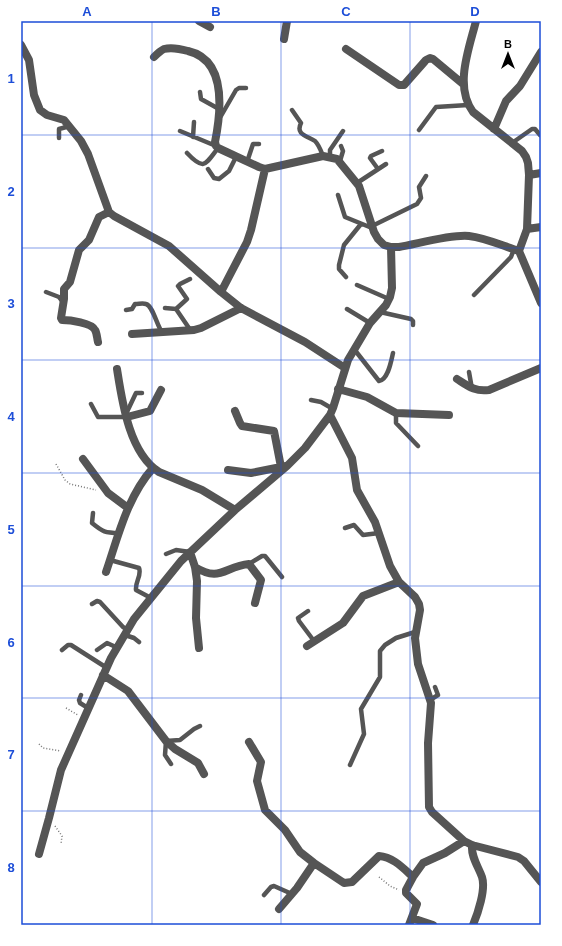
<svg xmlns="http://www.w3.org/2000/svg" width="562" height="946" viewBox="0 0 562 946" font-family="Arial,sans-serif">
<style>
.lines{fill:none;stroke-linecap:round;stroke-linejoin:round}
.path{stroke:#777;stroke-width:1.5;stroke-dasharray:1 2;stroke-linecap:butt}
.service{stroke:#555;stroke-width:4.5}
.minor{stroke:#555;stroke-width:8}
.grid{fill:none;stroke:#1d4ed8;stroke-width:1;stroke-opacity:0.55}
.neatline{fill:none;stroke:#1d4ed8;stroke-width:1.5}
.grid-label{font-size:13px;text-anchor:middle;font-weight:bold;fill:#1d4ed8}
</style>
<rect width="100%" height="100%" fill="#fff"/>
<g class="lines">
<!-- path -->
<path class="path" d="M56,464L65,480L70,484L96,490
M66,708L78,715
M39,744L43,748L61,751
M55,826L62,836L61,844
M379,877L390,886L399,890"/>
<!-- service -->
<path class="service" d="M200,92L201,99L219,109
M292,110L301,123C295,135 308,136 315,141C319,145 321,151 323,156
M221,116L236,90L239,88H246
M419,130L436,107L468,105
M180,131L216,146
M193,137L194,122
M59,138V129L70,126
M512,143L532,129H535L540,135
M187,153C204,171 205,165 218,148
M330,156V150L343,131
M340,161L343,151L341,146
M247,162L253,144H259
M208,169L214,178L219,179L229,171L236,157
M378,169L370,158L371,156L382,151
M357,183L386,164
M338,195L345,217L372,228
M372,226L417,204L421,198L419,187L426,176
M346,277L339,269V265L344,245L361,224
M357,285L389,299
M46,292L59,297L63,302
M474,295L511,257L514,249
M165,308L176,309L187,299L178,286L180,284L190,279
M176,309L191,331
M347,309L370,323
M126,310L132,309L135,304C139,304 143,303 146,304C153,306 157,326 162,332
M380,312L411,319L413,321V325
M354,349L379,381C388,380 391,362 393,353
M469,372L472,389
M311,400L321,402L333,409
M91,404L98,417H127
M396,413V423L418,446
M126,414L135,395L136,393H142
M93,513L92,523C103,532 105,533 119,533
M345,528L354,525L363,535L379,533
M166,554L176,550L190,552
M110,560L139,568C142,575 135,582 136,590L151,598
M249,564L262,556H265L282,577
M92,604L97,601L100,602L123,627L128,630
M308,611L298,618L299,621L314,641
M125,635L134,638L139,642
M62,650L68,645H71L107,668
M97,650L107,643L118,648
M81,695L79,700L80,703L88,708
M430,700L438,695L435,687
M171,764L165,755L166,741L180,740L194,729L200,726
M350,765L364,734L361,709L380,677V651L385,645L396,638L415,632
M264,895L271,887L274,886L292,894"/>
<!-- minor -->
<path class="minor" d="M199,21L210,27
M476,21C469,49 454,86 473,112L522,151L526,157L528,163L529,175L527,229L519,251L541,303
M284,39L287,21
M21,45L29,60L34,95L40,110L47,115L64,120L81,141L88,154L109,212L114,216L169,246L221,292L241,308L305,342L345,368
M346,49L399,85H404L426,60L430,58L433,59L463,84
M154,57C157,54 160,51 164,49C171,47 181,49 188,51C227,60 221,112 215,142L216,146L218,148L259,167L265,169L323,156L337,159L359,186L374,232L378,239L384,245L391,247H399C417,244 451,234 469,236C486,238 503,246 519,251
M494,129L506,101L520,86L541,52
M529,175L541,173
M527,229L541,227
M221,292L247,242L251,230L265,169
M132,334L194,330L201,328L241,308
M98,342C97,338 97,333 95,330C92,323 70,320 62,320L61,318L64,299V289L70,282L79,250L89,240L99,217L109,212
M117,369C122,401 129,453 159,472L202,490L235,510
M457,379C468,386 475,392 489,390L541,368
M338,389L367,397L396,413L449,415
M235,411L240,423L242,426L274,431L281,467
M330,415L352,458L357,490L375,522L390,566L399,582L415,597L419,604L420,610L415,638L418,664L431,703L428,743L429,807L432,812L464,841L472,845L518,857L524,861L541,882
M127,417L150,411L161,390
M83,459L108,493L128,508
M228,470L251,473L286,466
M190,552L195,567L197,581L196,618L199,648
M195,567C220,583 225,566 249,564L261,580L255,603
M106,572C118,537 127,497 153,468
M307,646L343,623L363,596L399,582
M103,675L128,691L166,741L175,749L198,763L204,774
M249,742L261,762L257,781L265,810L285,830L300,852L314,863L344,883L352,882L379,856C393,857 403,868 413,877
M472,845C471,857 478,866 482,877C486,889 478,913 473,925
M39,854L49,818L61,770L111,658L134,619L181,561L235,510L287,466L305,448L330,415L333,408L348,360L370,323L386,305L390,297L392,288L391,247
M279,909L297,888L314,863
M412,918L433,925
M409,925L417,904L406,893V890L413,877L423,863L445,853L464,841"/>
</g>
<!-- grid -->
<path class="grid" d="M152,21V925M281,21V925M410,21V925M21,135H541M21,248H541M21,360H541M21,473H541M21,586H541M21,698H541M21,811H541"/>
<!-- border -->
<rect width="562" height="946" fill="none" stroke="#ffffff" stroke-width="44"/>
<!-- north arrow -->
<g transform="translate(508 54)" stroke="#ffffff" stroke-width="3" paint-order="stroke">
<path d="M0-3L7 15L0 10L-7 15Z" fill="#000000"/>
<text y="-6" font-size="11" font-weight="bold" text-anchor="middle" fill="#000000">B</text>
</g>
<rect x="22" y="22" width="518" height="902" class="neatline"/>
<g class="grid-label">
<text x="87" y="16">A</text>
<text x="216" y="16">B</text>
<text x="346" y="16">C</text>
<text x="475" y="16">D</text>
<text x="11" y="83">1</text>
<text x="11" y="196">2</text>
<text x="11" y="308">3</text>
<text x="11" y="421">4</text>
<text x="11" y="534">5</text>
<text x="11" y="647">6</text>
<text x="11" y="759">7</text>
<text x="11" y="872">8</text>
</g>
</svg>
